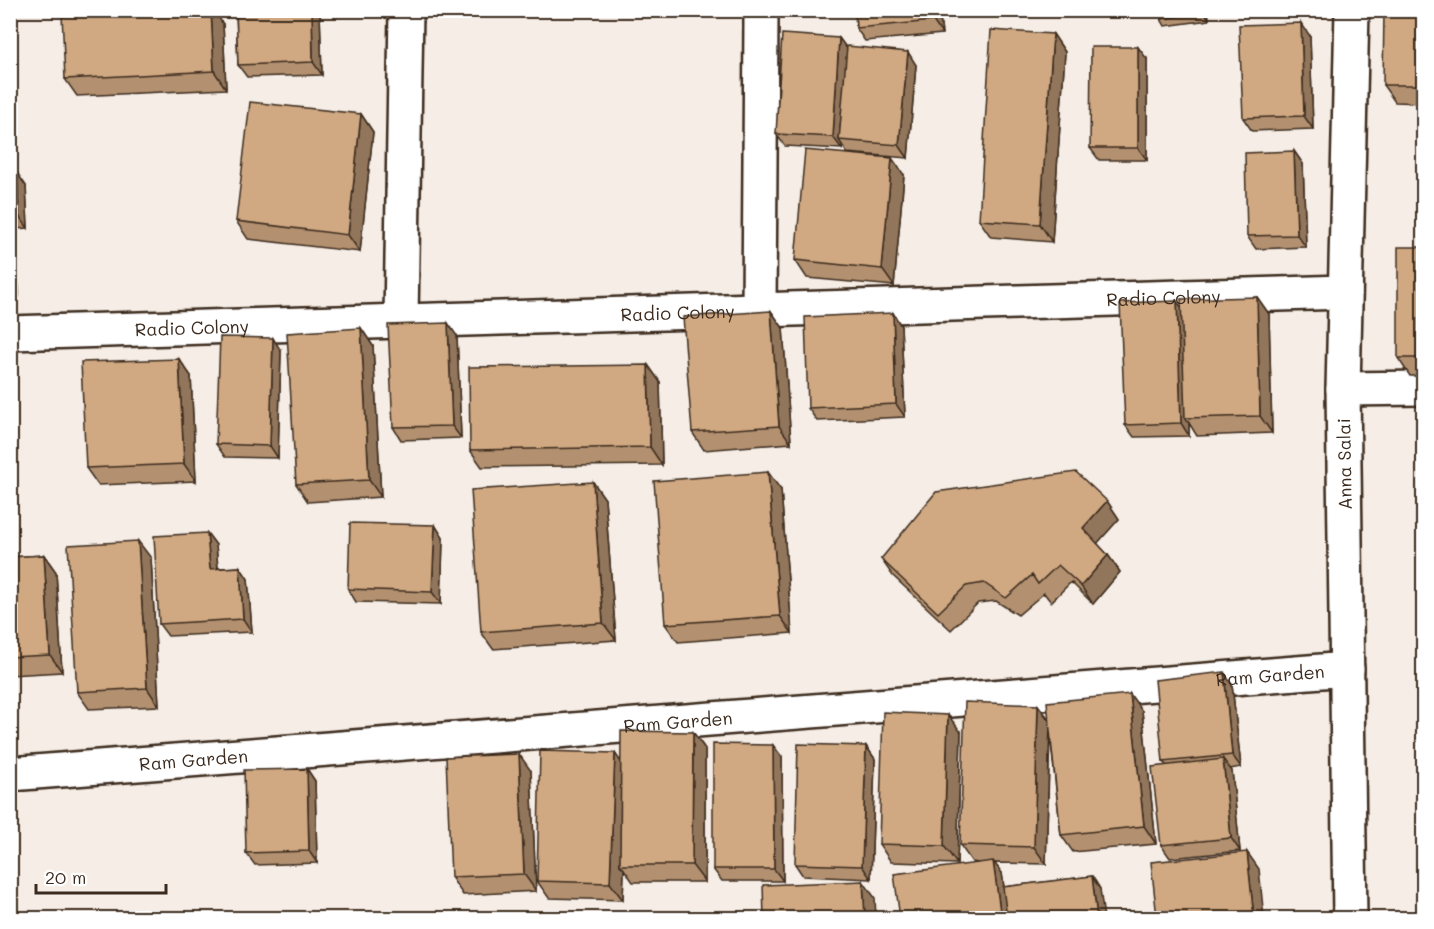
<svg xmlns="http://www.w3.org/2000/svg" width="1434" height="929" viewBox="0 0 1434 929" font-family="Mali,sans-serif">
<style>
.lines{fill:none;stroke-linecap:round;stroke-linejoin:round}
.street-casing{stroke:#3b2a1e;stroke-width:38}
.street{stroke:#fff;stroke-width:33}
.wall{fill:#b39170;stroke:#3b2a1e;stroke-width:1.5}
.shaded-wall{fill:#92765b;stroke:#3b2a1e;stroke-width:1.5}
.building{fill:#d0a982;stroke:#3b2a1e;stroke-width:1.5}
.labels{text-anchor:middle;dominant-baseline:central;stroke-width:6;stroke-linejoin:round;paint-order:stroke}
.street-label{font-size:18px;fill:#3b2a1e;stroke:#fff}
</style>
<rect width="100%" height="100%" fill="#f6eee6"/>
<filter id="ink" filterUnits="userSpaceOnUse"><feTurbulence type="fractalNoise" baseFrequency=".0167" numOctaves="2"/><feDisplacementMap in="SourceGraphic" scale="12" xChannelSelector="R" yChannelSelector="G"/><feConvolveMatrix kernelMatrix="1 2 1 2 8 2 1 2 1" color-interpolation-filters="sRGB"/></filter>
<g filter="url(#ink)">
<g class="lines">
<defs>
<g id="street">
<path d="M759,310L761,17"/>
<path d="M401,319L406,10"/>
<path id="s1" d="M10,333L1345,292"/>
<path d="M1343,389L1424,388"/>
<path id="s2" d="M10,774L1347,669"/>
<path d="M1350,918L1343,389L1352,10"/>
</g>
</defs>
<!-- street casing -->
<use href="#street" class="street-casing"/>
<!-- street -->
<use href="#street" class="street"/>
</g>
<!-- wall -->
<path class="wall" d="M236,10H318L320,13L322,75L247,77L238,65Z
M855,10H939L942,34L865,41L856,28Z
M972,10H1062V12L977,17Z
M1208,10L1209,20L1165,26L1161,19Z
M1424,10V103L1395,102L1383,85Z
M223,24L226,89L77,96L65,79Z
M1053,34L1065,52L1052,242L991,237L979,220Z
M1310,36L1313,129L1252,131L1243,118Z
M839,38L847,49L916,65L908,158L847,153L842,145V149L785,146L776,134Z
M1147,59V160H1099L1090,148Z
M361,114L373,132L360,252L248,239L236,221Z
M1294,151L1303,164L1306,247L1256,249L1247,236Z
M17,173L26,186L28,228L15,229L19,295L10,296V174Z
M904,175L894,286L807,278L795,260Z
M1424,247V376H1410L1398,358Z
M1257,297L1269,314L1272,433L1197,436L1189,423V436L1134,437L1125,425L1177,301L1181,308Z
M771,311L783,328L791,443L704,450L692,432Z
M893,313L901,326L905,417L817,421L808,408Z
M361,328L373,346L381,497L308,502L296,484Z
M457,336L461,438L401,440L393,427Z
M281,351L278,458L225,457L216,444Z
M179,359L191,376L196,481L98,485L86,468Z
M648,365L660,382L662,465L482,467L470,450Z
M593,482L605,499L616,640L493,649L481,632Z
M781,490L792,633L678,642L665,624Z
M1107,501L1119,519L1097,543L1108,555L1120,572L1093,604L1071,582L1051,602L1044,593L1018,615L996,601L978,603L951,630L893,576L881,559Z
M435,525L443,538L441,604L356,602L348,589Z
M207,533L216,545L218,568L240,567L248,579L252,632L168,636L159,624Z
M44,555L56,572L62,672L10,675V557Z
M151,558L159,706L89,709L77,692Z
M1232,685L1241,767L1230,769L1232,771L1240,851L1170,858L1161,845L1166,765L1163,762Z
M1038,705L1049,719L1142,711L1156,844L1073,852L1061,835L1050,734L1046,864L994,863L1002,873L1004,887L1092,876L1100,889L900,918L978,863L972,862L960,845Z
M693,732L705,749V882H633L624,869L623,900L549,898L537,881L621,762Z
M961,732L957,864L891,862L879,844Z
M866,746L875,759L871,879L803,876L795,864Z
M782,757L783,881H722L713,869Z
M307,769L315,781L317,863L255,865L246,853Z
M531,771L536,891L463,895L451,877Z"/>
<!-- shaded-wall -->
<path class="shaded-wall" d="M211,10H214L223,24L226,89L214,71Z
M312,10H318L320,13L322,75L313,62Z
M932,10H939L942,34L933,21Z
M1204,10H1208L1209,20L1205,13Z
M1301,23L1310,36L1313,129L1304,116Z
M1053,34L1065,52L1052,242L1040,224Z
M839,38L848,50L839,140L842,145V149L833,137Z
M1138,47L1147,59V160L1138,148Z
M908,52L916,65L908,158L899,145Z
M361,114L373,132L360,252L348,235Z
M1294,151L1303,164L1306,247L1297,235Z
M892,158L904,175L894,286L882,269Z
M17,173L26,186L28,228L19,216Z
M10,223L15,229L19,295L10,283Z
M1257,297L1269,314L1272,433L1260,416Z
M1177,301L1185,313V418L1189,423V436L1181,423Z
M771,311L783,328L791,443L779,426Z
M893,313L901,326L905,417L896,404Z
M448,323L457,336L461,438L452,426Z
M361,328L373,346L381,497L369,480Z
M273,338L281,351L278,458L270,446Z
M179,359L191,376L196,481L184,464Z
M648,365L660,382L662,465L650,447Z
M768,472L781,490L792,633L780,616Z
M593,482L605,499L616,640L603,623Z
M1107,501L1119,519L1095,546L1083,528Z
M435,525L443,538L441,604L432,592Z
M207,533L216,545L219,582L210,569Z
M138,541L151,558L159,706L147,688Z
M44,555L56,572L62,672L50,655Z
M1108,555L1120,572L1093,604L1081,586Z
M240,567L248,579L252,632L243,619Z
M1224,672L1232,685L1241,767L1232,755Z
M1130,694L1142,711L1156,844L1144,826Z
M1038,705L1050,722L1046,864L1034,847Z
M948,715L961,732L957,864L944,846Z
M693,732L705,749V882L692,865Z
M773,745L782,757L783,881L774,869Z
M866,746L875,759L871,879L862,866Z
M615,753L627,771L620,865L624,869L623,900L610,883Z
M519,754L531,771L536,891L524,874Z
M1223,759L1232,771L1240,851L1231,838Z
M307,769L315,781L317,863L309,851Z
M1247,852L1259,869L1264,918H1254Z
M993,861L1002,873L1008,918H1001Z
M1092,876L1100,889L1104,918H1097Z
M863,881L875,898L876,918H865Z"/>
<!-- building -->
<path class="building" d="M129,10H211L214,71L65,79L62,14Z
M236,10H312L313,62L238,65Z
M855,10H932L933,21L856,28Z
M1160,10H1204L1205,13L1161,19Z
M1384,10H1424V85H1383Z
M1301,23L1304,116L1243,118L1239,25Z
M991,30L1053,34L1040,224L979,220Z
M782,34L839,38L833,137L776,134Z
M847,46L908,52L899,145L839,140Z
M1091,47H1138V148H1090Z
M250,102L361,114L348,235L236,221Z
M805,150L892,158L882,269L795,260Z
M1294,151L1297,235L1247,236L1245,153Z
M17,173L19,216H10V174Z
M1398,247H1424V358H1398Z
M1257,297L1260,416L1185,418L1181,299Z
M1177,301L1181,423L1125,425L1120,303Z
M771,311L779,426L692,432L683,317Z
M893,313L896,404L808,408L805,317Z
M448,323L452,426L393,427L388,325Z
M361,328L369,480L296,484L287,333Z
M220,337L273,338L270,446L216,444Z
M179,359L184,464L86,468L81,362Z
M648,365L650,447L470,450L469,367Z
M768,472L780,616L665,624L654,481Z
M1076,472L1107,501L1083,528L1108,555L1081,586L1058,565L1038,584L1032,575L1006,598L984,583L966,586L938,613L881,559L936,492Z
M593,482L603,623L481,632L471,490Z
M350,523L435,525L432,592L348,589Z
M207,533L210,569L240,567L243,619L159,624L154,536Z
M138,541L147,688L77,692L68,545Z
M44,555L50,655L10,657V557Z
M1224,672L1232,755L1163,762L1155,680Z
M1130,694L1144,826L1061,835L1047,702Z
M965,702L1038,705L1034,847L960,845Z
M883,712L948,715L944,846L879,844Z
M621,731L693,732L692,865H620Z
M713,744L773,745L774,869H713Z
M798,744L866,746L862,866L795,864Z
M540,751L615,753L610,883L537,881Z
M519,754L524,874L451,877L446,757Z
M1223,759L1231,838L1161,845L1152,767Z
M307,769L309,851L246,853L244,770Z
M1247,852L1254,918H1157L1151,862Z
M993,861L1001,918H900L894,874Z
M1092,876L1097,918H1007L1003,887Z
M863,881L865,918H764L763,885Z"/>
</g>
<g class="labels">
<!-- street labels -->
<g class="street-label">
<text stroke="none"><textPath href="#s1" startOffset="1154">Radio Colony</textPath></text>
<text stroke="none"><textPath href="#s1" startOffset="668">Radio Colony</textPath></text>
<text stroke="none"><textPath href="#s1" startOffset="182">Radio Colony</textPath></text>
<text transform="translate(1344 464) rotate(-91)">Anna Salai</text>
<text stroke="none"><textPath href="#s2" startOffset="1264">Ram Garden</textPath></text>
<text stroke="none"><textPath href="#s2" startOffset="670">Ram Garden</textPath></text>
<text stroke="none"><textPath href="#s2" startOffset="184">Ram Garden</textPath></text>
</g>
</g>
<!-- margin -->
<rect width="1434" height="929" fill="none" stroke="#fff" stroke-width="36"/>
<rect x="18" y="18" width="1398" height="893" fill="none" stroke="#3b2a1e" stroke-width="2" filter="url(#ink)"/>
<!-- scale -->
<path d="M36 884v9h130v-9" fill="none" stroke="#3b2a1e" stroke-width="3"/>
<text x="45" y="884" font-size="18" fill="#3b2a1e" stroke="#ffffff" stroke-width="4.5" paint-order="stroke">20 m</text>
</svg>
